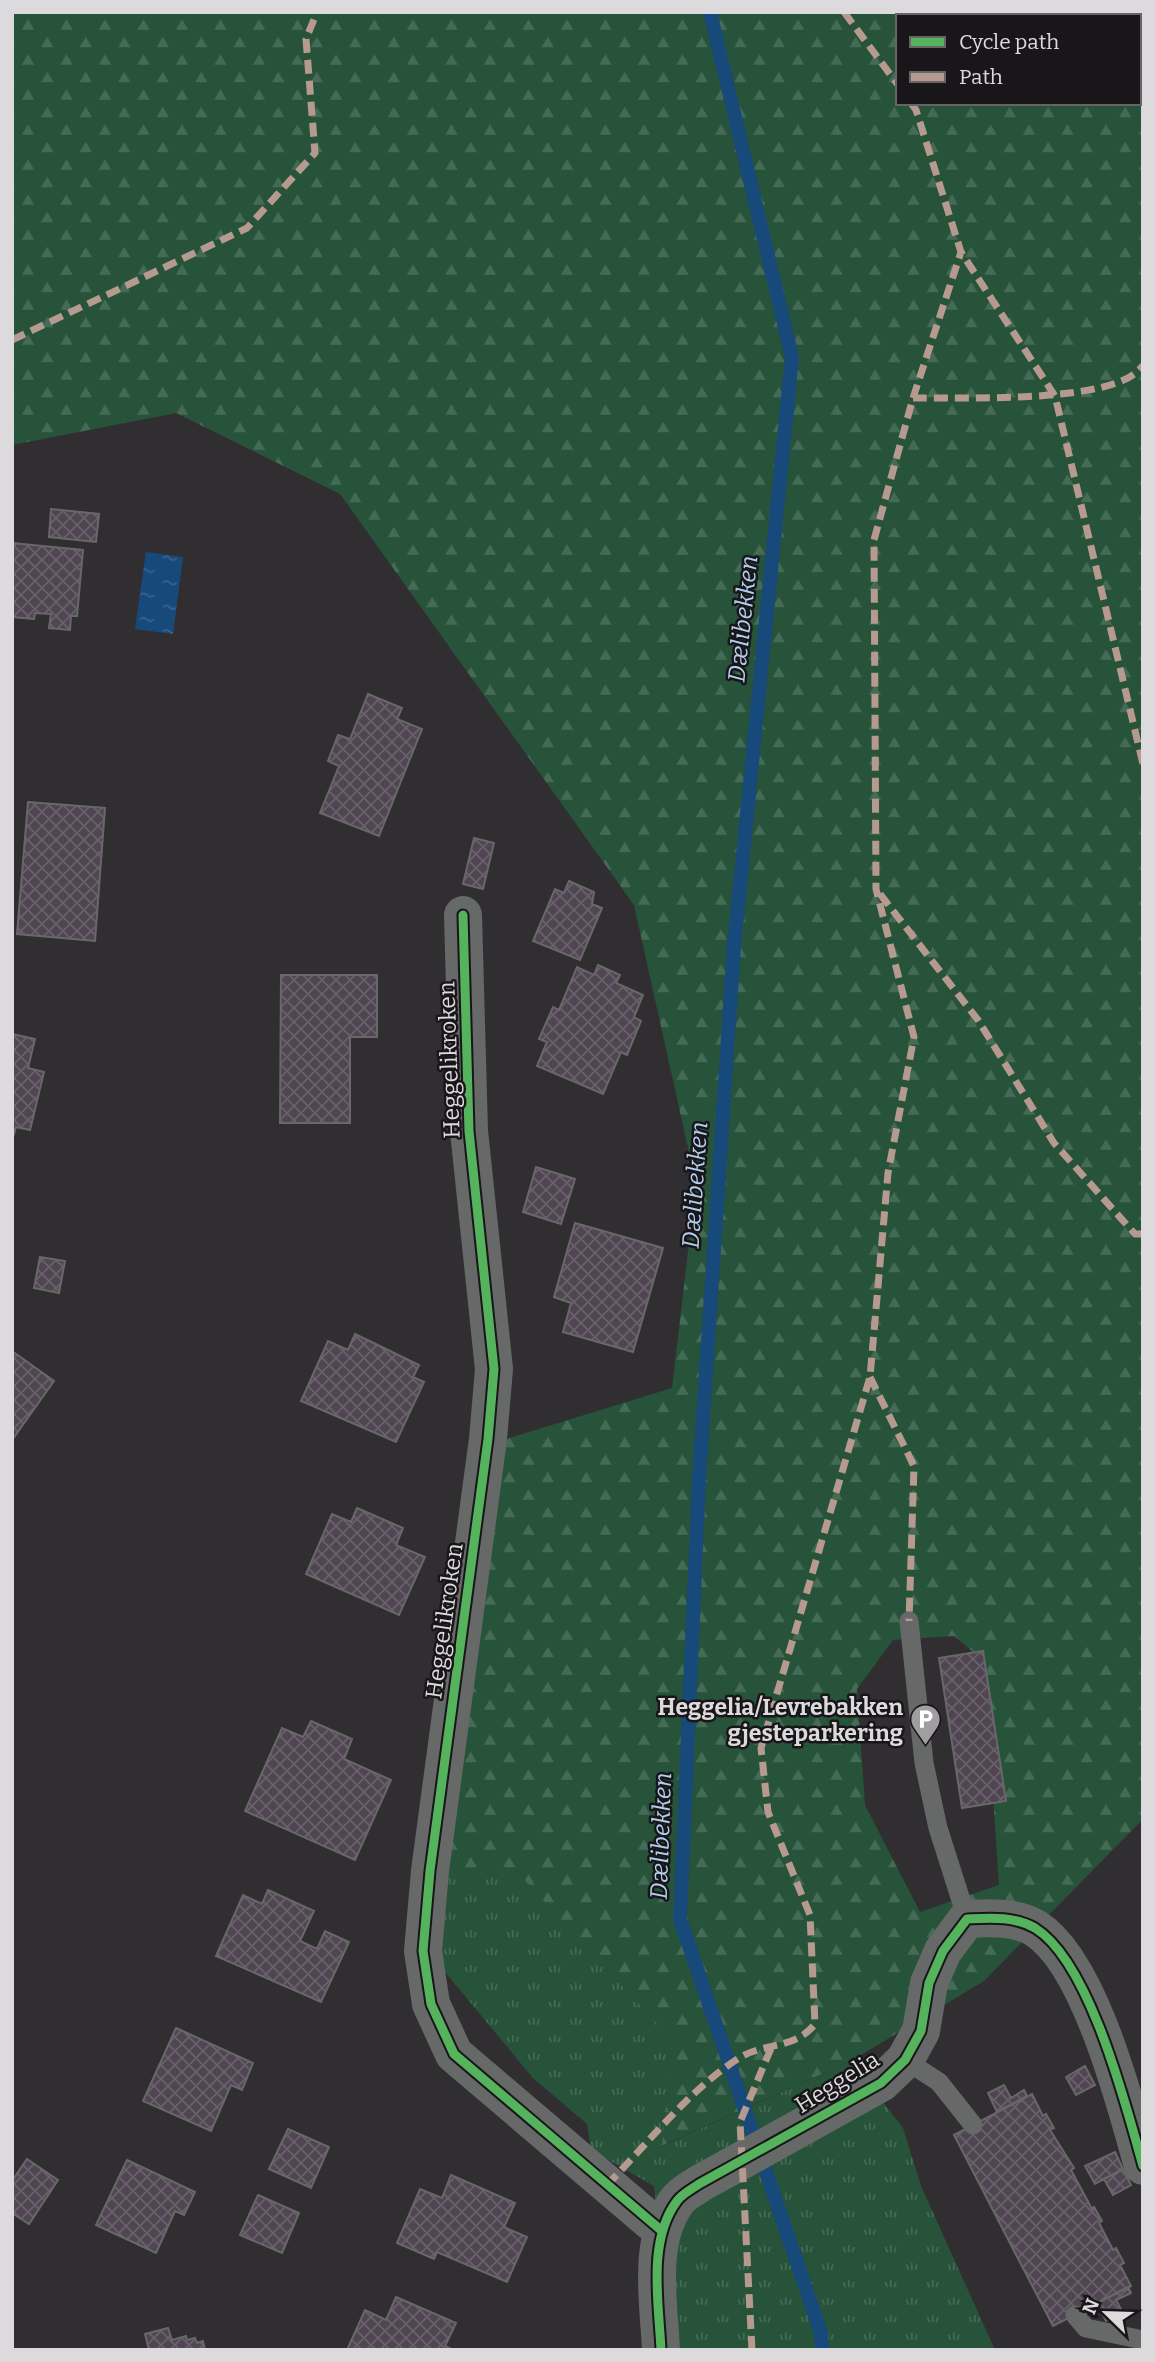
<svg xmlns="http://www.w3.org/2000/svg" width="1155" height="2362" viewBox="0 0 1155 2362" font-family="Bitter,serif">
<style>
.forest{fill:url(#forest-firs);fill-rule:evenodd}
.park{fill:url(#park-tufts)}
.water{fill:url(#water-ripples)}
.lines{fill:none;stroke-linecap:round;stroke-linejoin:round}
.stream{stroke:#174a7b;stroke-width:14}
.building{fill:url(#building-cross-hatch);stroke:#696769;stroke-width:2}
.service{stroke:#676868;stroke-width:19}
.minor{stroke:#676868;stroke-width:38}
.quiet{stroke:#b69a8f;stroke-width:7;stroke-dasharray:14 7;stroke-linecap:butt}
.cycleway-casing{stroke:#181618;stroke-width:13}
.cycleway{stroke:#56b35d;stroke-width:9}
.labels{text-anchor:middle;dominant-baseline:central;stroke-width:5;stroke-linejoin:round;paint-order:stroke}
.street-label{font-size:23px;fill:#dddadd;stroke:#181618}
.poi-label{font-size:23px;font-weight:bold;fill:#dddadd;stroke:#181618;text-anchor:end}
.water-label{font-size:24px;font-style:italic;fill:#b3cfef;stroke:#181618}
</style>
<defs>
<pattern id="forest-firs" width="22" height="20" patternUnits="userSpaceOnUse" patternTransform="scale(1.75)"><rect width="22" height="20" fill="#26533a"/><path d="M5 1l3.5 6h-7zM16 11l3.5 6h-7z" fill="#456b56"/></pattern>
<pattern id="park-tufts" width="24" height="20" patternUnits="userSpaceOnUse" patternTransform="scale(1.75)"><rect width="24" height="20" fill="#26533a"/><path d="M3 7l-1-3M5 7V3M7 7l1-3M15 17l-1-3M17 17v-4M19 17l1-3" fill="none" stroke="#456b56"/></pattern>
<pattern id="water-ripples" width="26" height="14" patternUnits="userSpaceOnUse" patternTransform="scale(1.75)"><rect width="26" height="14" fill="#174a7b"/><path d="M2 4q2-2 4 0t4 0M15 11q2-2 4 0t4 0" fill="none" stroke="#38648d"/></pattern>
<pattern id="building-cross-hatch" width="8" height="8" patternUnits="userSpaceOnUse" patternTransform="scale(1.75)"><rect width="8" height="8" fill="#4f4651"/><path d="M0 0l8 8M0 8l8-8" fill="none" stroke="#68606a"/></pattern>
</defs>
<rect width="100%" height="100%" fill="#302e31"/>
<!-- forest -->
<path class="forest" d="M12,12H1143V1819L984,1981L851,2061L661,2146L430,1871L500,1441L672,1388L696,1184L634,905L340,494L176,413L12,445ZM898,16H1139V103H898ZM954,1636L984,1661L999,1885L920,1912L865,1805L857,1689L893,1640Z"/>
<!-- park -->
<path class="park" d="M430,1871L520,1875L672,2040L662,2146L851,2061L903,2128L921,2186L995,2350H674L654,2186L591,2150L587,2124L533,2078L440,1966Z"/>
<!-- water -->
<path class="water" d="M146,552L183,557L173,634L135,629Z"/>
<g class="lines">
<!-- stream -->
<path class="stream" d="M710,12L792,357L734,946L699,1478L680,1919L821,2333L822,2350"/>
</g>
<!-- building -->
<path class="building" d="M51,509L99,514L96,542L49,537Z
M12,543L83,550L77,616H71L70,630L49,628L51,614L35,613L34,619L12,617Z
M368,694L402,708L397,719L422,729L379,836L320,813L339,766L328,761L338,735L350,739Z
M28,802L105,808L95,941L17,934Z
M474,838L494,843L483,889L463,884Z
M569,881L594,892L592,904L602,908L580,960L533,941L555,889L564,893Z
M598,965L620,975L616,983L643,995L634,1017L641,1021L627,1055L621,1052L603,1094L537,1066L547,1042L539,1039L553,1007L559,1010L577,967L594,975Z
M281,975H377V1037H350V1123H280Z
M12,1034L35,1039L28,1068L44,1072L30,1130L16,1127L12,1141Z
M536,1167L575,1179L561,1224L523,1212Z
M575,1223L663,1248L633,1352L563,1332L571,1303L554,1297Z
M40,1257L65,1261L59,1293L34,1288Z
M355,1334L419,1365L413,1377L424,1382L396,1442L301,1401L328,1341L348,1350Z
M12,1351L54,1381L12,1440Z
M357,1508L403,1528L396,1545L425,1557L399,1615L306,1574L332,1514L351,1522Z
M983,1651L1006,1801L962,1808L939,1658Z
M311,1721L352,1739L344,1759L391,1780L355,1860L245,1811L282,1728L303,1737Z
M268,1890L314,1911L300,1941L317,1949L325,1931L349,1942L321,2002L216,1956L243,1895L262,1904Z
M176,2028L253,2063L242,2090L231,2085L211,2131L143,2101Z
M1085,2066L1095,2085L1076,2095L1066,2077Z
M1004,2085L1011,2098L1024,2090L1027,2096L997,2112L988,2093Z
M1032,2094L1043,2116L1046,2114L1054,2128L1050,2130L1074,2168L1071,2170L1092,2209L1094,2207L1102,2221L1099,2223L1113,2250L1116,2248L1124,2263L1120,2265L1131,2286L1053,2326L954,2135Z
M288,2129L329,2147L311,2188L269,2169Z
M1115,2152L1123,2169L1095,2184L1085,2166Z
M27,2159L58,2180L29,2224L12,2213V2181Z
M127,2160L195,2192L184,2215L175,2211L156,2253L96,2225Z
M1123,2169L1131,2185L1113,2195L1104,2179Z
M451,2175L515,2203L504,2227L527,2237L507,2282L437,2252L434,2259L397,2243L420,2189L442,2198Z
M258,2195L299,2213L282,2253L240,2235Z
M1128,2287L1131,2293L1116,2300L1123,2313L1106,2321L1097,2303Z
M396,2297L456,2323L445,2346L453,2350H347L365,2310L386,2320Z
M168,2328L172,2340L186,2336L187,2340L195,2338L197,2343L203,2341L205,2350H149L145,2334Z"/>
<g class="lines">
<!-- service -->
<path class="service" d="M909,1621L924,1763L938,1828L967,1919
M905,2060L939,2082L973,2125
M1075,2315L1086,2328L1143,2340"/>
<!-- minor -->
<path class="minor" d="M463,915L469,1131L494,1369L488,1439L430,1871L423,1951L431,2004L454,2054L662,2231
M661,2350C659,2304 647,2241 677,2201C682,2194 692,2189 699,2184L881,2083L905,2060L921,2031L929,1983L943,1951L967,1919C990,1918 1014,1916 1035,1928C1090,1962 1126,2106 1143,2166"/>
<!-- quiet -->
<path class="quiet" d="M844,12L898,85
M911,103L916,110L961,252L1055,396L1143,764
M12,340L247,228L315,153L306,39L317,12
M913,398C958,397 1119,405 1143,365
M880,894L978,1020L1054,1143L1135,1234H1143
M870,1377L914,1466L909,1621
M607,2185C649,2142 688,2091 739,2058C765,2042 794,2050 815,2024L810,1915L768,1812L761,1748L870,1377L888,1173L914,1037L876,889L874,540L913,398L961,252
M752,2350L740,2122L772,2046"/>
<defs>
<path id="cycleway" d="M463,915L469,1131L494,1369L488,1439L430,1871L423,1951L431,2004L454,2054L662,2231
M661,2350C659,2304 647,2241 677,2201C682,2194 692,2189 699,2184L881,2083L905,2060L921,2031L929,1983L943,1951L967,1919C990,1918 1014,1916 1035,1928C1090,1962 1126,2106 1143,2166"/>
</defs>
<!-- cycleway casing -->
<use href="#cycleway" class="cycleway-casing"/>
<!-- cycleway -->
<use href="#cycleway" class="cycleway"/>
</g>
<!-- icons -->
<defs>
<symbol id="parking-pin" viewBox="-11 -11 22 30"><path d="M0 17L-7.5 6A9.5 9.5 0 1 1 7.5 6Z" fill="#a09ea1" stroke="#181618"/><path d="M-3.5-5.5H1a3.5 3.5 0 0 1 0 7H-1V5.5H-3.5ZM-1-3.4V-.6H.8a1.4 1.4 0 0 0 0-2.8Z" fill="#fff"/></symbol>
</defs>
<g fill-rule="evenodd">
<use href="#parking-pin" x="908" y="1702" width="35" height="47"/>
</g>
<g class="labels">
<!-- street labels -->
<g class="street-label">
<text transform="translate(449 1060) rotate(-92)">Heggelikroken</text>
<text transform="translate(444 1621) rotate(-82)">Heggelikroken</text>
<text transform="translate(837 2082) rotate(-32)">Heggelia</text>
</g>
<!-- poi labels -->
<g class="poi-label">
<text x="903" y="1707">Heggelia/Levrebakken<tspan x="903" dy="26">gjesteparkering</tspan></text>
</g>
<!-- water labels -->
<g class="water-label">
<text transform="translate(743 619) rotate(-84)">Dælibekken</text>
<text transform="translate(695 1185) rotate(-86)">Dælibekken</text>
<text transform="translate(661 1836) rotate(-88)">Dælibekken</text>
</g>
</g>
<!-- border -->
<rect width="1155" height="2362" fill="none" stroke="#dddadd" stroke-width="28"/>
<!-- legend -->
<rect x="896" y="14" width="245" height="91" fill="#181618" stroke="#676467" stroke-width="2"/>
<rect x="910" y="37" width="35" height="10" fill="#56b35d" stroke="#676467" stroke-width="2"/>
<text x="959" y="49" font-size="21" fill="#dddadd">Cycle path</text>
<rect x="910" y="72" width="35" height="10" fill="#b69a8f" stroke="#676467" stroke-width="2"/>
<text x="959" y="84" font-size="21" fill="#dddadd">Path</text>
<!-- north arrow -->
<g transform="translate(1106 2313) rotate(293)" stroke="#181618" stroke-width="5" paint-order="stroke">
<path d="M0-5L12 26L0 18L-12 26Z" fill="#dddadd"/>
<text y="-10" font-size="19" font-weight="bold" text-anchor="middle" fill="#dddadd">N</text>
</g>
</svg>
